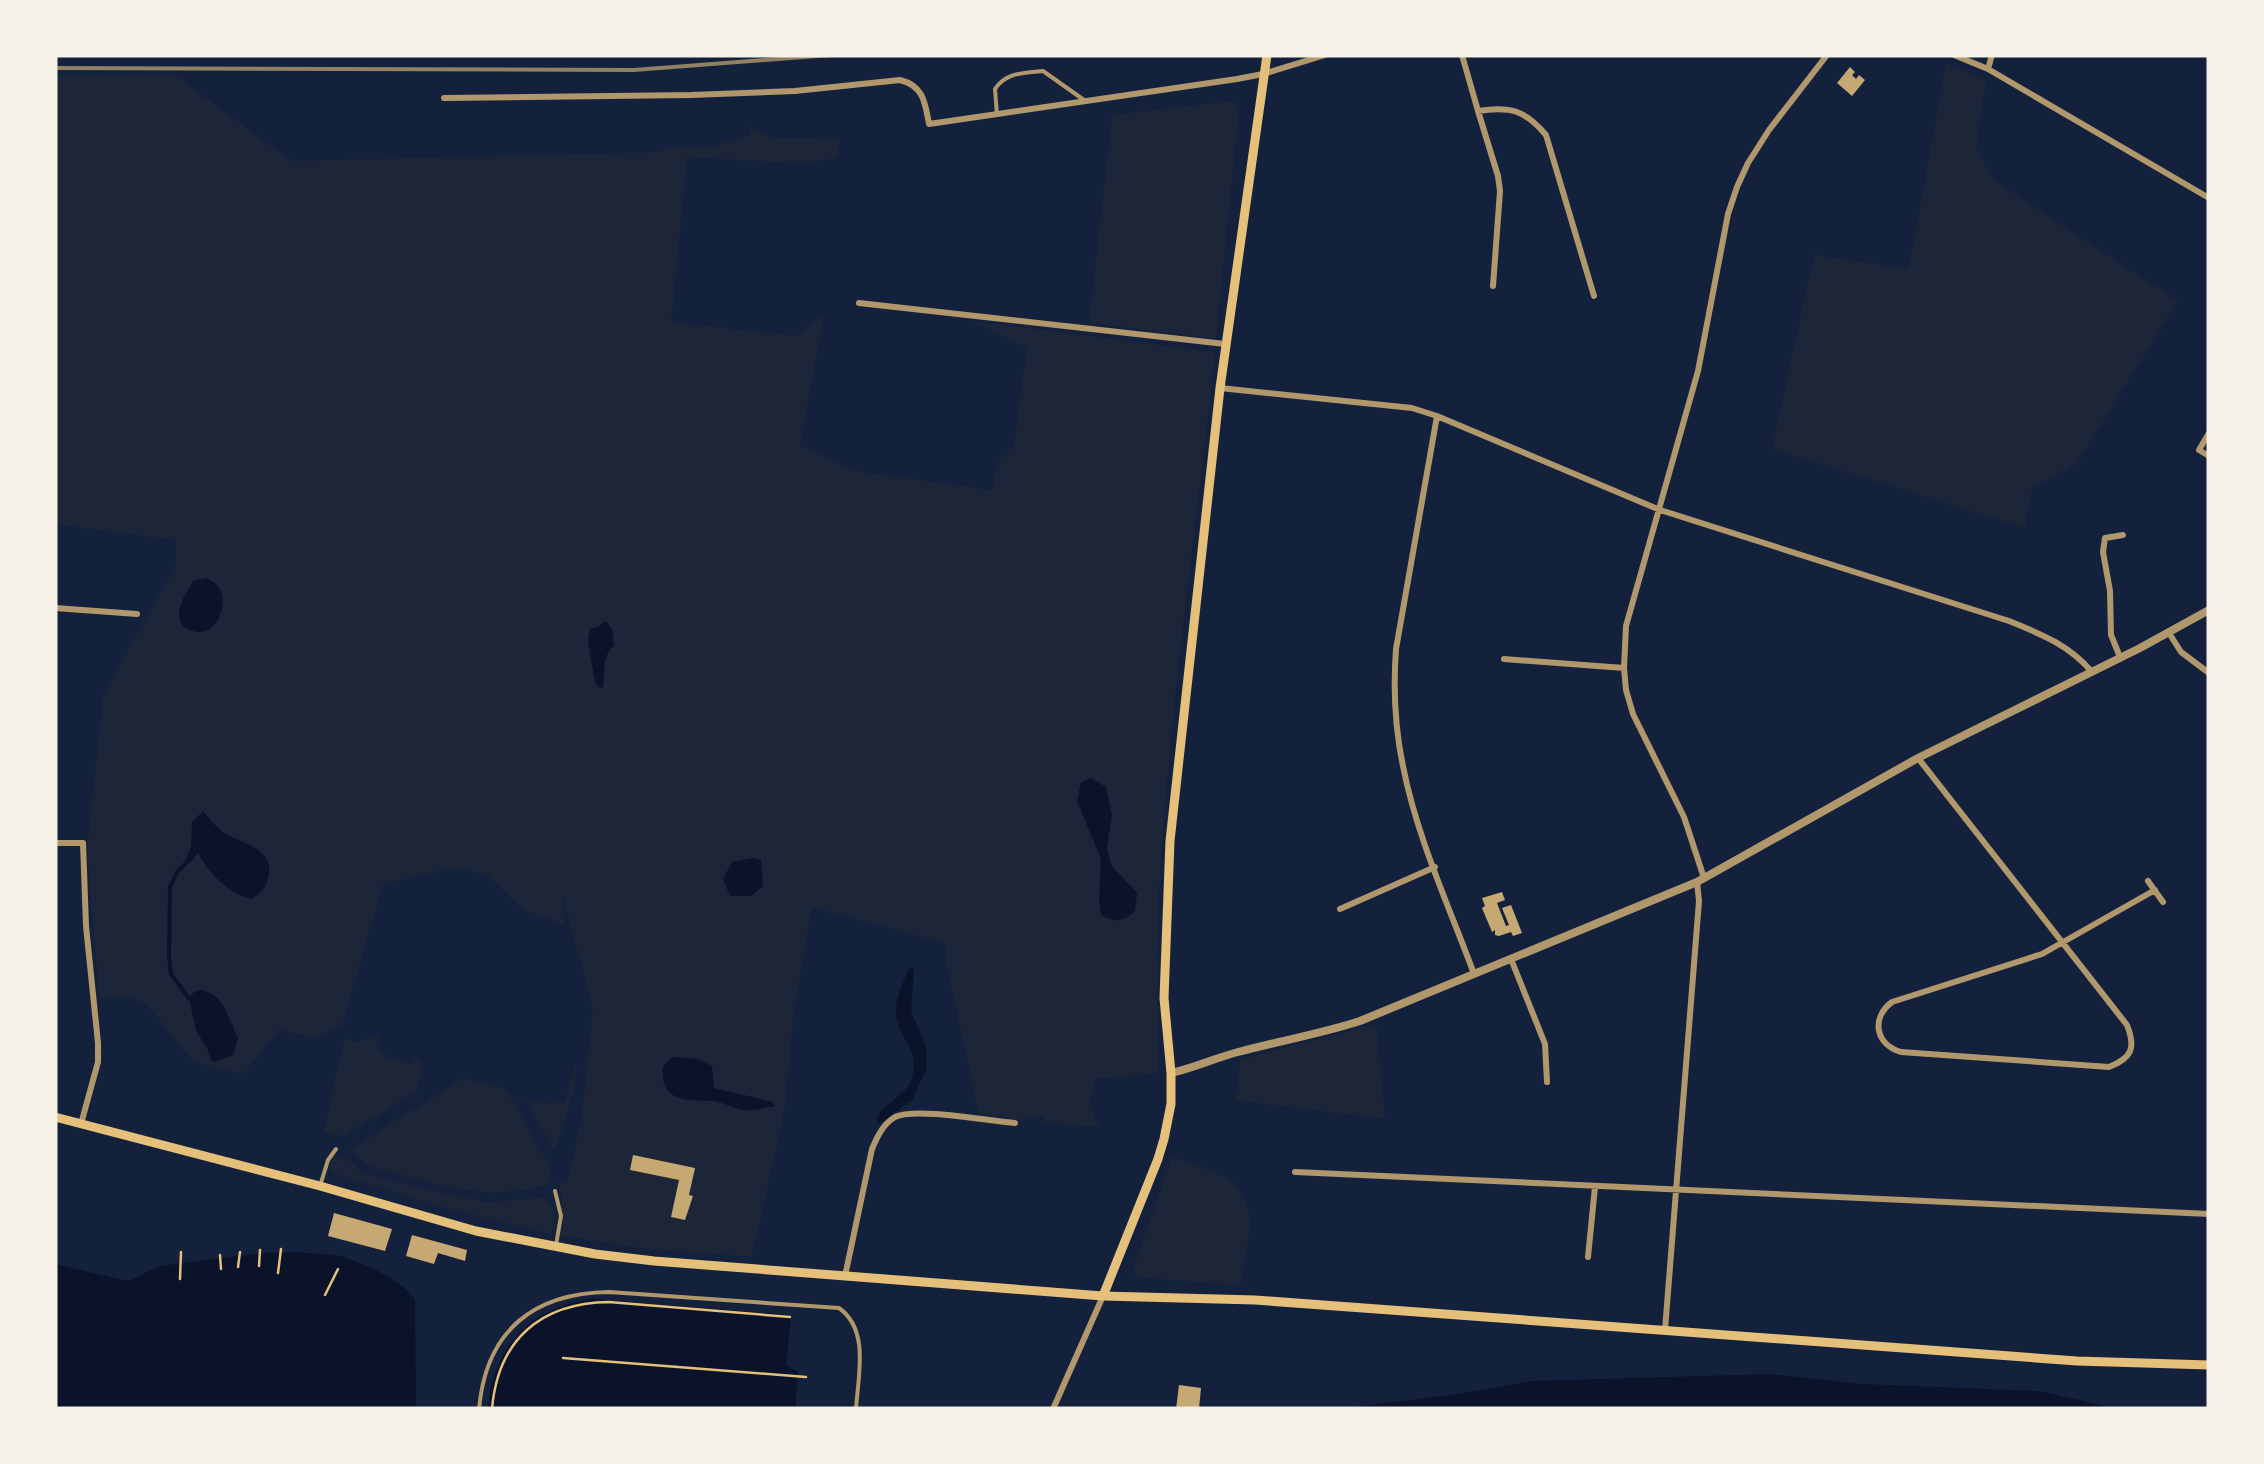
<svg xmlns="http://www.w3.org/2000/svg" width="2264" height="1464" viewBox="0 0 2264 1464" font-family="Rubik,sans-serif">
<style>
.green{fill:#1d2539}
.water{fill:#0b132b}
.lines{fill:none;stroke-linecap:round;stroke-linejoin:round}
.stream{stroke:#0b132b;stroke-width:4}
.building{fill:#c6a872}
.path{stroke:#e5c07b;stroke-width:2.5}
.service{stroke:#b1986c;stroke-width:4}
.minor{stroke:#b1986c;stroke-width:6}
.tertiary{stroke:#b1986c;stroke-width:8}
.secondary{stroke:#e5c07b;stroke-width:9}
.rail{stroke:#918062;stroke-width:4}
</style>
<rect width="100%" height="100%" fill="#14213d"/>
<!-- green -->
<path class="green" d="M1946,63L1986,80L1976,148L1993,180L2178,301L2077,463L2032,488L2025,528L1772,449L1814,255L1909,269Z
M55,76H176L291,161L661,152L665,148L709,147L748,136L751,127L773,138L840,137L838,157L806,164L687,157L671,322L796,336L824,315L800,445L854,471L992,490L997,463L1014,446L1027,348L973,321L1215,352C1196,531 1169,710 1159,890C1155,951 1158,1013 1159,1073L1096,1079L1089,1102L1099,1127L1043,1122L1045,1117L1030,1116L1022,1120L979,1113L947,966L945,943L812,907L793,1018L785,1107L752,1257L641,1248L550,1234L431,1204L330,1172L329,1166L333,1158L344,1156L363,1173L459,1197L486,1202L541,1198C555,1201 558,1222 551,1233L555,1234L562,1203L559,1182L567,1183L582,1117L593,1009L562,893L564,925L524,910L488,876L456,867L383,884L342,1025L317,1038L279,1030L244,1073L240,1074L193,1062L148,1006L128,996L99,997L87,851L103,695L176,566V540L55,524Z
M1232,101L1239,109L1216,339L1089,323L1112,115Z
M1376,1024L1385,1119L1235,1100L1241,1059Z
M381,1033L379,1049L386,1057L410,1064H413L414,1059L420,1060L424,1065L417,1092L343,1136L324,1132L344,1039L358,1042Z
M575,1064L577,1065C575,1095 565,1120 556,1148L552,1147L525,1099L549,1105L552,1099L565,1103Z
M464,1078L506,1089L550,1166L549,1180L545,1185C482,1203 436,1183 375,1168L366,1164L350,1149Z
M1172,1157C1188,1163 1217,1171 1230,1181C1263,1206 1245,1252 1240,1285L1140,1278L1135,1275L1133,1269Z"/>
<!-- water -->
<path class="water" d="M207,578C212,581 217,583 220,589C227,600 220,626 206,631C201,633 195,632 190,630C168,621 184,596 193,581Z
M606,621L612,629L614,645C599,661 608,670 602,689L595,683L588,641L590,629L598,627Z
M1091,778L1106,787L1112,815L1107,847L1111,865L1137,893L1135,911C1122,922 1115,923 1101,915L1099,899L1101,859L1077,801L1081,782Z
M203,811C209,817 213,824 219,829C236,844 273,845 269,874C267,887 262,892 252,899C227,892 211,876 198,853L190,863H186V858L191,847L192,822Z
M753,858L761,860L763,886L751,896H730L723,879L732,862Z
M909,968H914L911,1011L926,1047L927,1068L912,1100L880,1123L876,1121C880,1104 904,1098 911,1081C921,1054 903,1042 897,1021C892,1004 903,983 909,968Z
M201,990C225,994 228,1019 238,1038L233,1055L215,1062L211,1061L207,1048L196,1031L189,998L194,992Z
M672,1057L697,1059L712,1066L714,1088L773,1102L775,1106C765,1108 754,1111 744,1110C733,1109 724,1102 713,1101C701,1100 684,1102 673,1095C663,1089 662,1077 663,1067Z
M299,1252C314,1254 333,1253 347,1258C368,1265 402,1281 415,1299L416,1409H55V1264L128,1281L160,1266L261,1253Z
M593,1299L791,1315L786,1365L797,1371L798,1376L795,1409H488C493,1346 531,1307 593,1299Z
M1770,1374L1863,1384L2039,1391L2118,1409H1337L1458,1394L1531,1381Z"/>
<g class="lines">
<!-- stream -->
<path class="stream" d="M186,863L177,872L170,887L169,956L171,974L189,998"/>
</g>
<!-- building -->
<path class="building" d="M1850,67L1855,72L1852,75L1856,79L1859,75L1865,80L1852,96L1837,83Z
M1502,892L1505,900L1497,903L1506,926L1509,925L1502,908L1511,905L1522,933L1513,936L1511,932L1499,936L1495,935V930L1492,932L1482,908L1485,906L1482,898Z
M633,1155L695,1168L689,1195L693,1196L685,1220L671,1217L679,1180L630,1170Z
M334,1213L392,1229L385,1251L328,1236Z
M412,1235L467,1250L465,1261L438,1253L434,1264L406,1256Z
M1179,1385L1201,1388L1199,1409H1176Z"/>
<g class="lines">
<!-- path -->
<path class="path" d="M220,1255L221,1269
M259,1266L260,1250
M238,1267L240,1252
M278,1273L281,1249
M180,1279L181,1252
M325,1295L338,1269
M563,1358L806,1377
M492,1409C498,1340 540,1303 609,1302L790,1317"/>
<!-- service -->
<path class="service" d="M997,115L995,89C1006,72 1024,73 1043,71L1084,100
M320,1186L328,1160L336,1149
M555,1191L561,1216L556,1245
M479,1409C486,1331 533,1293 609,1292L839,1308C870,1330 858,1376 856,1409"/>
<!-- minor -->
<path class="minor" d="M1462,55L1478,111C1510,106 1525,110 1546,135L1594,296
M1954,55L1988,69L2209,198
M1988,69L1992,55
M444,98L691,95L795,91L900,80C924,86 925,103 929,124L1237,79L1263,74L1325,55
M1478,111L1498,176L1500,191L1493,286
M859,303L1225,344
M1220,388L1412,408L1437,416L1660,510L2009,621C2041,634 2069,645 2092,672
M1437,416L1396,649C1393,689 1395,728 1403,766C1417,838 1449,906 1474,974
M2209,433L2199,450L2209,456
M55,608L137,614
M2169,633L2181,652L2209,673
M2120,657L2111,635L2110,591L2103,552L2105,538L2123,535
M1504,659L1624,668
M1918,758L2127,1025C2136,1048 2132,1058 2109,1067L1901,1052C1875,1044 1871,1018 1892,1002L2042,954L2155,890
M55,843H83L86,926L98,1043V1062L81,1124
M1704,878L1684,817L1633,714L1626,690L1624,668L1626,626L1698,371L1728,214L1737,187L1748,163L1769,130L1827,55
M2148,881L2163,902
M1340,909L1435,867
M1511,959L1545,1044L1547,1082
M1295,1172L2209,1214
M1588,1257L1595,1187
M845,1276L872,1149C877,1137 883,1124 895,1117C915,1107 989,1121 1015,1123
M1665,1330L1699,901L1697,882
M1053,1409L1103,1296"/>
<!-- tertiary -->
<path class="tertiary" d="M1171,1073C1194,1068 1215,1058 1238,1052C1279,1041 1320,1034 1360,1021L1697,882L1918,758L2140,648L2209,610"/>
<!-- secondary -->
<path class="secondary" d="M55,1117L320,1186L476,1231L595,1254L654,1261L1103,1296L1255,1300L2077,1361L2209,1365
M1103,1296L1158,1159L1164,1139L1171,1104V1073L1164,998L1170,841L1220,388L1267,55"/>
<!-- rail -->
<path class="rail" d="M55,68L634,70L831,55"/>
</g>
<!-- border -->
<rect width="2264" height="1464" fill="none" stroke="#f6f1e7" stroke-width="115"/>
</svg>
